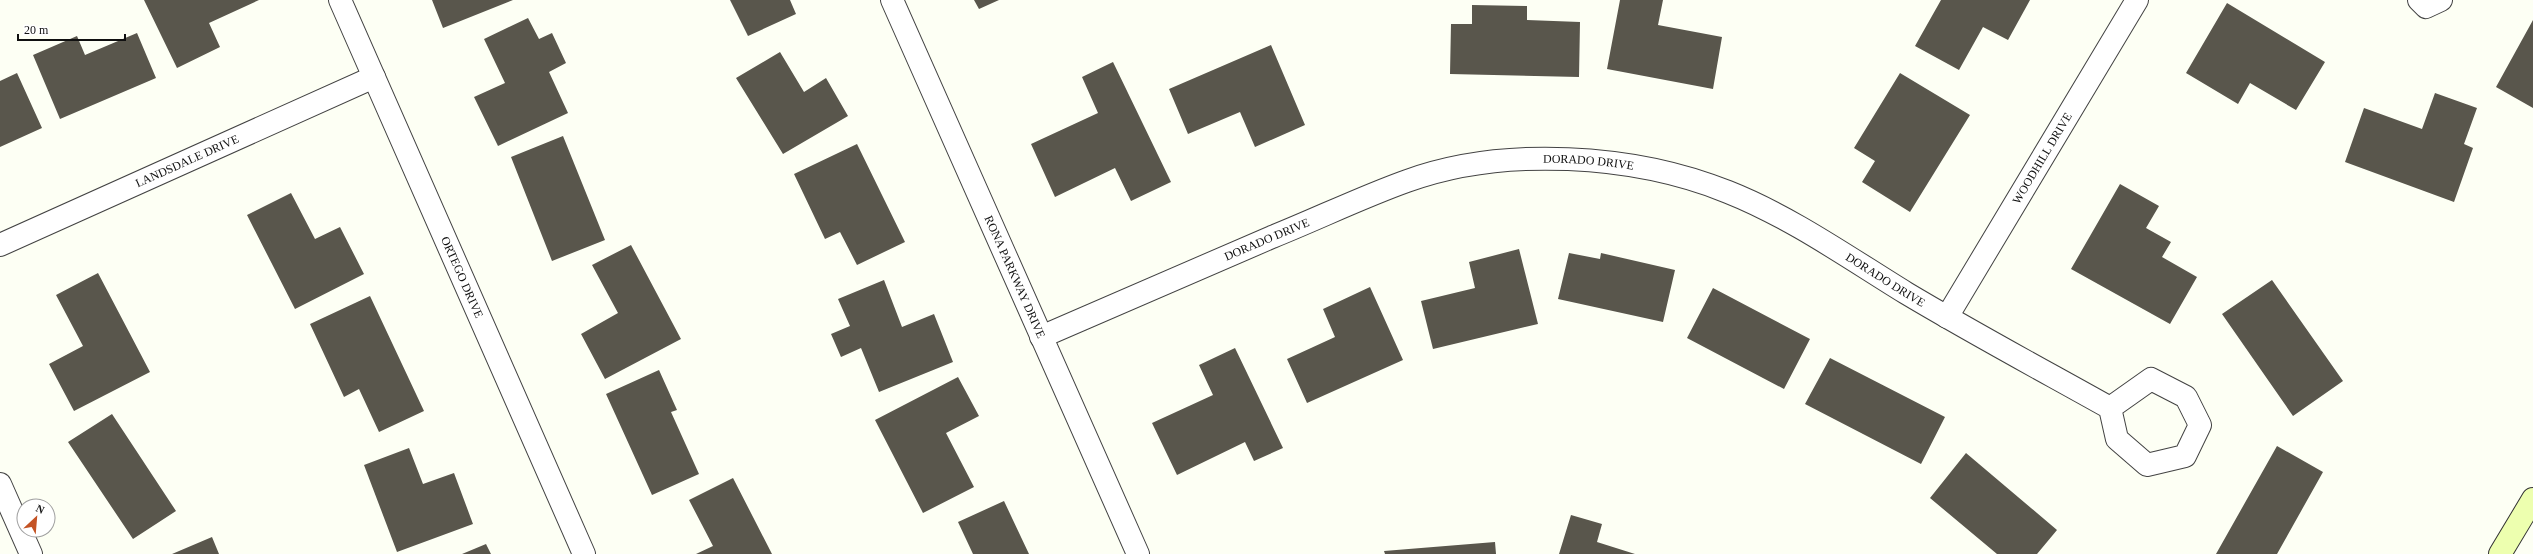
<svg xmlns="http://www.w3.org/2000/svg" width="2533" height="554" viewBox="0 0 2533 554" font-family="Georgia,serif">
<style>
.building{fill:#59564c}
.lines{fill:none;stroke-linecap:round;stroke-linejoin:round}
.street-casing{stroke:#434343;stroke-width:24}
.secondary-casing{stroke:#323232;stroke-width:24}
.street{stroke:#fff;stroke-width:22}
.secondary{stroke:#edffaf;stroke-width:22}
.labels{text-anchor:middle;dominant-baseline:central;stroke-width:4;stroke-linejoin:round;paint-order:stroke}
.street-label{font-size:12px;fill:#101010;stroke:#fff}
</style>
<rect width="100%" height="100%" fill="#fdfff4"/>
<!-- building -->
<path class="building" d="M144,0H259L209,23L220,47L177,68Z
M432,0H513L443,28Z
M730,0H790L796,14L748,36Z
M974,0H999L979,9Z
M1620,0H1663L1658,25L1722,37L1713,89L1607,69Z
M1941,0H2030L2008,40L1983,27L1959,70L1915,46Z
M2227,3L2325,62L2296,110L2250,83L2238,104L2186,73Z
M1472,5L1527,6V20L1580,22L1579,77L1450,74L1451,24H1472Z
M528,18L539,39L552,33L566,63L549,72L568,113L498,146L474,97L505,83L484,39Z
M2533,20V108L2496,87Z
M137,33L156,78L60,119L33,55L77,36L85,55Z
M1271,45L1305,125L1255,147L1240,112L1188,134L1169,89Z
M780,52L804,92L826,78L848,116L783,154L736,78Z
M1113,62L1171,182L1131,201L1115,168L1055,197L1031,144L1098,113L1082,77Z
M17,73L42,128L0,147V81Z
M1900,73L1970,115L1910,212L1862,182L1875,161L1854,148Z
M2435,93L2477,108L2464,144L2473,148L2454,202L2345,162L2364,108L2422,129Z
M563,136L605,240L552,261L511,157Z
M857,144L905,242L857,265L840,232L825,239L794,174Z
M2120,184L2159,206L2146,228L2171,242L2162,257L2197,277L2170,324L2071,269Z
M291,193L315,239L340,227L364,274L295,309L247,215Z
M631,245L681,339L605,379L581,334L618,313L592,265Z
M1519,249L1538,324L1433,349L1421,301L1475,288L1469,262Z
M1569,253L1600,259L1601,253L1675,270L1663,322L1558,299Z
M98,273L150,372L74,411L49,364L83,346L56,295Z
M884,280L902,327L934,314L953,362L879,392L861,348L841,357L831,334L850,326L838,299Z
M2272,280L2343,381L2293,416L2222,314Z
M1370,287L1403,360L1307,403L1287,359L1335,337L1323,309Z
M1713,288L1810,339L1784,389L1687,338Z
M370,296L424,411L379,432L359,389L344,397L310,324Z
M1235,348L1283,448L1254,461L1245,442L1177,475L1152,423L1213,395L1199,365Z
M1830,358L1945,417L1921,464L1805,404Z
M659,370L677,410L671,412L699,474L652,495L606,394Z
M958,377L979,416L946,433L974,487L923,513L875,420Z
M112,414L176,511L133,539L68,442Z
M2277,446L2323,472L2277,554H2216Z
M409,448L423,484L454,473L473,524L397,552L364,465Z
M1966,453L2057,530L2037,554H1997L1930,498Z
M733,478L772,554H696L713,546L689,500Z
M1004,501L1029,554H973L958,522Z
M1571,515L1602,524L1597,542L1635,554H1559Z
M212,537L219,554H172Z
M1495,542L1496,554H1385L1384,551Z
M486,544L491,554H462Z"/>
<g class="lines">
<defs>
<g id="street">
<path id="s1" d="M340,0L584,554"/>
<path id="s2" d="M892,0L1138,554"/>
<path d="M2419,0L2426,7L2441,0"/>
<path id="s3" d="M0,245L374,77"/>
<path id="s4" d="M1947,317L2137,0"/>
<path id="s5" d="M1041,337C1118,303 1195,270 1272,237C1317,219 1362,197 1407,181C1503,146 1634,154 1728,192C1791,217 1849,258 1906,293C1973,333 2042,370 2110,408L2117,439L2147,465L2185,456L2200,425L2186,397L2151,379L2110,408"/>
<path d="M0,484L31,554"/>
</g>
<path id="secondary" d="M2500,554L2533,499"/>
</defs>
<!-- street casing -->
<use href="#street" class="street-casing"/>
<!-- secondary casing -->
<use href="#secondary" class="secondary-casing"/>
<!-- street -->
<use href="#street" class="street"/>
<!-- secondary -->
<use href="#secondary" class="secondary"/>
</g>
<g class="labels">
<!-- street labels -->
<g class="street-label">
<text stroke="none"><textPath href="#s4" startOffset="185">WOODHILL DRIVE</textPath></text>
<text stroke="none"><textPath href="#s3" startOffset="205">LANDSDALE DRIVE</textPath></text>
<text stroke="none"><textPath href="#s5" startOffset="582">DORADO DRIVE</textPath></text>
<text stroke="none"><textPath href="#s5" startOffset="246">DORADO DRIVE</textPath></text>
<text stroke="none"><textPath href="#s1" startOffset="303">ORTEGO DRIVE</textPath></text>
<text stroke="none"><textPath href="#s2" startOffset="303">RONA PARKWAY DRIVE</textPath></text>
<text stroke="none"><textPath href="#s5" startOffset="906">DORADO DRIVE</textPath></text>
</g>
</g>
<!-- north arrow -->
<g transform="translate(36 518) rotate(26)"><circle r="19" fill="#ffffff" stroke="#9f9f9f"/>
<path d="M0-3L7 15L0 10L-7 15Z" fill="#c45324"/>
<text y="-6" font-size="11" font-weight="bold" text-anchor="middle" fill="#101010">N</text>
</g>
<!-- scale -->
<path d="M18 34v6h107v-6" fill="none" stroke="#101010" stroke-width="2"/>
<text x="24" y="34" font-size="12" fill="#101010" stroke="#ffffff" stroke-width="3" paint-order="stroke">20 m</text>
</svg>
